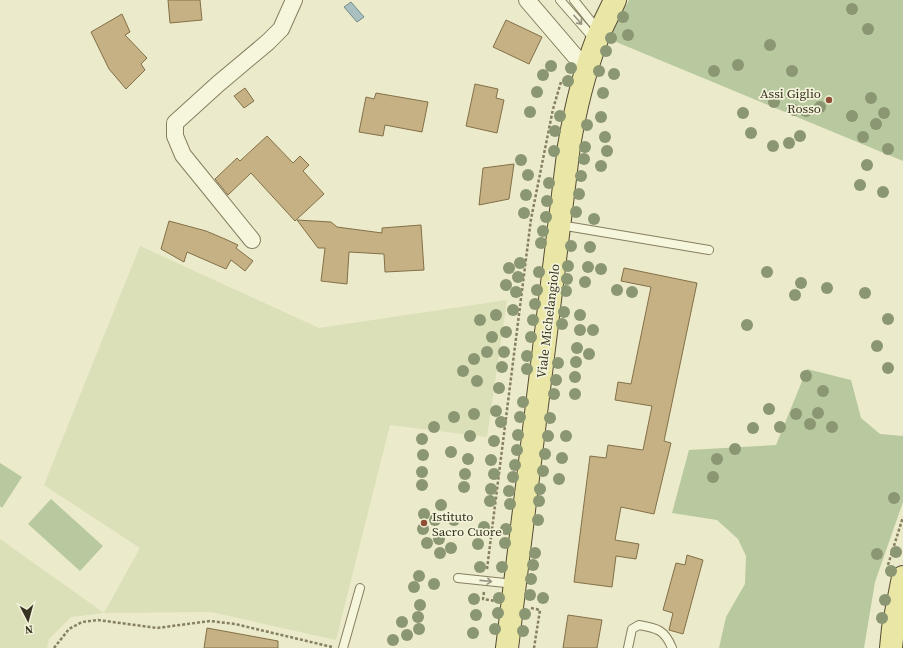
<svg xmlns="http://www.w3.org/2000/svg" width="903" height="648" viewBox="0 0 903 648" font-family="'Source Serif 4',serif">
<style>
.farmland{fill:#dbe0b8}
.green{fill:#b8c89f}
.water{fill:#aac0c0;stroke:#718d8e}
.building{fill:#c5b184;stroke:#837048}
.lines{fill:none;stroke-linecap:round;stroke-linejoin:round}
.lane-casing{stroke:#867f60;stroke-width:10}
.street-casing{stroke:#867f60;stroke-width:18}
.primary-casing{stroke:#554c33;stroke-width:24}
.path{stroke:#867f60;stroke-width:2.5;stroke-dasharray:3 2;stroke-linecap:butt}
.lane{stroke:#f6f6dd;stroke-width:8}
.street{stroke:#f6f6dd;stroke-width:16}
.primary{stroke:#eae7a6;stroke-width:22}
.tree{fill:#8b9673}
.oneway{stroke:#979480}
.poi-dot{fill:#8f4e36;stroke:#f3f3d9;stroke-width:1.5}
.labels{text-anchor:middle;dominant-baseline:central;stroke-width:3.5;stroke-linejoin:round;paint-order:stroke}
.poi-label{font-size:13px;fill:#383322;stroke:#f3f3d9;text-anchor:end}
.street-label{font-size:13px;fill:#383322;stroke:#f3f3d9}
</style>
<rect width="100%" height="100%" fill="#ebeaca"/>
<!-- farmland -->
<path class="farmland" d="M140,246L319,328L507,300L487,437L390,425L336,640L211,612L104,613L71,617L49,639L47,648H0V539L104,613L140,548L44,485Z"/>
<!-- green -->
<path class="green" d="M629,0H903V161L609,39Z
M807,369L851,380L861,418L880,434L903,436V502L875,582L864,648H719L726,617L745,584L746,556L738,539L717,520L672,513L689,450L776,445Z
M0,463L22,477L2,508L0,506Z
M51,499L103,546L80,571L28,524Z"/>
<!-- water -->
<path class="water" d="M351,2L364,17L357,22L344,7Z"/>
<!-- building -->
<path class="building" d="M168,0H200L202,20L170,23Z
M122,14L130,32L125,35L147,58L141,64L145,70L126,89L109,69L91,32Z
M506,20L542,37L529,64L493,47Z
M475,84L498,89L496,98L504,100L497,133L466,126Z
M245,88L254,101L244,108L234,96Z
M376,93L428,102L422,132L385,125L383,136L359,132L366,97L374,99Z
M267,136L293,163L300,156L309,165L303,171L324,194L295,221L251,173L228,195L215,179L237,158L240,161Z
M514,164L509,199L479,205L483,168Z
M297,220L331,222L337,227L382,233V228L421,225L424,270L385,272L384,254L349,252L347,284L321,281L325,248H318Z
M169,221L206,231L225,239L238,245L236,248L253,261L245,271L231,260L226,269L187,252L184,262L161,249Z
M624,268L697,283L664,441L671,443L654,514L621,507L615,540L639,544L636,559L616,556L612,587L574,582L590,456L606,458L608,445L643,450L652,406L615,400L618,382L631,384L651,287L621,281Z
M687,555L703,560L683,634L669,630L673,613L663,610L676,563L685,565Z
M568,615L602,620L597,648H563Z
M207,628L278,641V648H204Z"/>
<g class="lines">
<defs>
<path id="lane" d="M560,0L595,40
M574,0L598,30
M560,225L709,250
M458,578L515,584
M343,648L360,588
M628,648L632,629L639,625C657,628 665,630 672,648"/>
<path id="street" d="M527,0L586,69
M252,240L183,155L175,136V123L218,84L268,42L281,29L294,0"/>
<path id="primary" d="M507,648L569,146C575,111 583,76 596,42C601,27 609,14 615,0
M891,648L893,628L903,577"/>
</defs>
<!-- lane casing -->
<use href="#lane" class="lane-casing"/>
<!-- street casing -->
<use href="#street" class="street-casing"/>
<!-- primary casing -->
<use href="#primary" class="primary-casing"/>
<!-- path -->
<path class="path" d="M888,565L903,517
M487,569L531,219L553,109L561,82
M484,592L483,599L495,601
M531,608L540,610L534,648
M54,648L69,629L82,622L98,620L157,628L210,621L235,624L332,647"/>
<!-- lane -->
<use href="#lane" class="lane"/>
<!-- street -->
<use href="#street" class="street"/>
<!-- primary -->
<use href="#primary" class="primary"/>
</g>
<!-- trees -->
<g class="tree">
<circle cx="852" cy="9" r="6"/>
<circle cx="623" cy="17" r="6"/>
<circle cx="868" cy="29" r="6"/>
<circle cx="628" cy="35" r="6"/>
<circle cx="611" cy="38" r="6"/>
<circle cx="770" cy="45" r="6"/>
<circle cx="606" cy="51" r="6"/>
<circle cx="738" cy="65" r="6"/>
<circle cx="551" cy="66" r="6"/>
<circle cx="571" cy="68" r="6"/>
<circle cx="599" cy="71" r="6"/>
<circle cx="714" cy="71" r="6"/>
<circle cx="792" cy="71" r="6"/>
<circle cx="614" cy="74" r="6"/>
<circle cx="543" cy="75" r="6"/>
<circle cx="568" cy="81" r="6"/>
<circle cx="537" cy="92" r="6"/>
<circle cx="603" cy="93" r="6"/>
<circle cx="871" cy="98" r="6"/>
<circle cx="774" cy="102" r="6"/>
<circle cx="820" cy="107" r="6"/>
<circle cx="794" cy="110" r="6"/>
<circle cx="806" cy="111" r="6"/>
<circle cx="530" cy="112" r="6"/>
<circle cx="743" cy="113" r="6"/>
<circle cx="884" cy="113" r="6"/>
<circle cx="560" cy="116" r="6"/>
<circle cx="852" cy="116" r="6"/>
<circle cx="601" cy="117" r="6"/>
<circle cx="876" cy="124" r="6"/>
<circle cx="587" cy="125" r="6"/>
<circle cx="555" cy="131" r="6"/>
<circle cx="751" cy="133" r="6"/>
<circle cx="800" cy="136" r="6"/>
<circle cx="605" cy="137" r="6"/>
<circle cx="863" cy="137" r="6"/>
<circle cx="789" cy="143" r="6"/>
<circle cx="773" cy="146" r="6"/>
<circle cx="585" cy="147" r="6"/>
<circle cx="888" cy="149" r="6"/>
<circle cx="554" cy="151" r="6"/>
<circle cx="607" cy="151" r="6"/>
<circle cx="584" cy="159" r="6"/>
<circle cx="521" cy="160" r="6"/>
<circle cx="867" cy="165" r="6"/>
<circle cx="601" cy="166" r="6"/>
<circle cx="528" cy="175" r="6"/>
<circle cx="581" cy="176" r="6"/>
<circle cx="549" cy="183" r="6"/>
<circle cx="860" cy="185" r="6"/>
<circle cx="883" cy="192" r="6"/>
<circle cx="579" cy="194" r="6"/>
<circle cx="526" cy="195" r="6"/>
<circle cx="547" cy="201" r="6"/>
<circle cx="576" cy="212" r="6"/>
<circle cx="524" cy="213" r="6"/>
<circle cx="546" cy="217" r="6"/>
<circle cx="594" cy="219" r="6"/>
<circle cx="543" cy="231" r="6"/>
<circle cx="541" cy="243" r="6"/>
<circle cx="571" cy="246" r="6"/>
<circle cx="590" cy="247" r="6"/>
<circle cx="520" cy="263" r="6"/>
<circle cx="568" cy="266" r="6"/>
<circle cx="588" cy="267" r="6"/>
<circle cx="509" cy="268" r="6"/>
<circle cx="601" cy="269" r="6"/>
<circle cx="539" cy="272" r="6"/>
<circle cx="767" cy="272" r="6"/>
<circle cx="518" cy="277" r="6"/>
<circle cx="567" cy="279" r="6"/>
<circle cx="585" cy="282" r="6"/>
<circle cx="801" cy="283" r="6"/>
<circle cx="506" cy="285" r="6"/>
<circle cx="827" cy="288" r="6"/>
<circle cx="537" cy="290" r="6"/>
<circle cx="617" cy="290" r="6"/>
<circle cx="566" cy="291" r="6"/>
<circle cx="516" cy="292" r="6"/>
<circle cx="632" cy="292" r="6"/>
<circle cx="865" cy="293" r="6"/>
<circle cx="795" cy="295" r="6"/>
<circle cx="535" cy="304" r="6"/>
<circle cx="513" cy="310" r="6"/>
<circle cx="564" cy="312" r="6"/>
<circle cx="496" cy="315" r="6"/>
<circle cx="580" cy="315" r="6"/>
<circle cx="888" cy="319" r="6"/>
<circle cx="480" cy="320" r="6"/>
<circle cx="533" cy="320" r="6"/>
<circle cx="562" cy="324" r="6"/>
<circle cx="747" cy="325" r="6"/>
<circle cx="580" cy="330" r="6"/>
<circle cx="593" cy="330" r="6"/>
<circle cx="506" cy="332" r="6"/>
<circle cx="492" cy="337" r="6"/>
<circle cx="531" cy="337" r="6"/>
<circle cx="877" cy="346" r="6"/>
<circle cx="577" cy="348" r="6"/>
<circle cx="487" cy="352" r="6"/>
<circle cx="504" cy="352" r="6"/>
<circle cx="589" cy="354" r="6"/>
<circle cx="527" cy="356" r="6"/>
<circle cx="474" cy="359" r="6"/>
<circle cx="576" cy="362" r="6"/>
<circle cx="558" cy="363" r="6"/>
<circle cx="502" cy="367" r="6"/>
<circle cx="888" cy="368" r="6"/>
<circle cx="527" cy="369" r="6"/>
<circle cx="463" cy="371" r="6"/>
<circle cx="806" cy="376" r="6"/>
<circle cx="575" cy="377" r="6"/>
<circle cx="556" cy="380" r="6"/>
<circle cx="477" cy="381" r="6"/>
<circle cx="499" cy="388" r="6"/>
<circle cx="823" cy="391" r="6"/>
<circle cx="554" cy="394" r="6"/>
<circle cx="575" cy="394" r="6"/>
<circle cx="523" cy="402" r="6"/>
<circle cx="769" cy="409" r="6"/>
<circle cx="496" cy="411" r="6"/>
<circle cx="818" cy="413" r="6"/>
<circle cx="474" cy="414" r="6"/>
<circle cx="796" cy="414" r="6"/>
<circle cx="454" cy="417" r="6"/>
<circle cx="520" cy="417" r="6"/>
<circle cx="550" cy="418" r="6"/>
<circle cx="501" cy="422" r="6"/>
<circle cx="810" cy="424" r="6"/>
<circle cx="434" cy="427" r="6"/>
<circle cx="780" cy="427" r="6"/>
<circle cx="832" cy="427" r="6"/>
<circle cx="753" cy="428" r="6"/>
<circle cx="518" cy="435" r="6"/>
<circle cx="470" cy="436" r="6"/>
<circle cx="548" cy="436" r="6"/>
<circle cx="566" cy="436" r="6"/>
<circle cx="422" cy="439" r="6"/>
<circle cx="494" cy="441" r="6"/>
<circle cx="735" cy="449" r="6"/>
<circle cx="517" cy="450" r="6"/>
<circle cx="451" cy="452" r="6"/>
<circle cx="545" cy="454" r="6"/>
<circle cx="423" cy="455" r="6"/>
<circle cx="562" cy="458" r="6"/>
<circle cx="468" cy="459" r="6"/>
<circle cx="717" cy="459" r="6"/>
<circle cx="491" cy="460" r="6"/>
<circle cx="515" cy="465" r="6"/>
<circle cx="543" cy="471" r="6"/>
<circle cx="422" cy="472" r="6"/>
<circle cx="465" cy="474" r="6"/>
<circle cx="494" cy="474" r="6"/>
<circle cx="513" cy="477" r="6"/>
<circle cx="713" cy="477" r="6"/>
<circle cx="559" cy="479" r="6"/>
<circle cx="422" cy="485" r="6"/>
<circle cx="464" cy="487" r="6"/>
<circle cx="491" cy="489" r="6"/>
<circle cx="540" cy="489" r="6"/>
<circle cx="509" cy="491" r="6"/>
<circle cx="894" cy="498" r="6"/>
<circle cx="490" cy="501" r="6"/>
<circle cx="539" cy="501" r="6"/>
<circle cx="510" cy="504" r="6"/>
<circle cx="441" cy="505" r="6"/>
<circle cx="424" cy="514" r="6"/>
<circle cx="435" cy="520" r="6"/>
<circle cx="454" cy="520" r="6"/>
<circle cx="538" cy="520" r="6"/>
<circle cx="484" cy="527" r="6"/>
<circle cx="423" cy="529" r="6"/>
<circle cx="506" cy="529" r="6"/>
<circle cx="439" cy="539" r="6"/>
<circle cx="427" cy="543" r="6"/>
<circle cx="505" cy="543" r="6"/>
<circle cx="478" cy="544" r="6"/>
<circle cx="451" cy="548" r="6"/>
<circle cx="896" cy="552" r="6"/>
<circle cx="440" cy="553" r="6"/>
<circle cx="535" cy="553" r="6"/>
<circle cx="877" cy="554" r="6"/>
<circle cx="533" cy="565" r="6"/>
<circle cx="480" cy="567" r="6"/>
<circle cx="502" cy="567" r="6"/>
<circle cx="891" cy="571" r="6"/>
<circle cx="419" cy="576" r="6"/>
<circle cx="531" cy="579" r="6"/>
<circle cx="434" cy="584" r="6"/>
<circle cx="414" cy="587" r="6"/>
<circle cx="530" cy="595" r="6"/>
<circle cx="499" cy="598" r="6"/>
<circle cx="543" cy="598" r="6"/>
<circle cx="474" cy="599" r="6"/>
<circle cx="885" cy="600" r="6"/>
<circle cx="420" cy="605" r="6"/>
<circle cx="498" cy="613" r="6"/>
<circle cx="525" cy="614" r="6"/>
<circle cx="476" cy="615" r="6"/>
<circle cx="418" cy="617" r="6"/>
<circle cx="882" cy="618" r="6"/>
<circle cx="402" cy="622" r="6"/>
<circle cx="419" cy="629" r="6"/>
<circle cx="495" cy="629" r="6"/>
<circle cx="523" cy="631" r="6"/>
<circle cx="473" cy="633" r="6"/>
<circle cx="407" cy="635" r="6"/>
<circle cx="393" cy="640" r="6"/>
</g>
<!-- one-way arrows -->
<defs><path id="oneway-shaft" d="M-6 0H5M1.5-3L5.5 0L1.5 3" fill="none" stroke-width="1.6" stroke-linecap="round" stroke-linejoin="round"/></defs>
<g class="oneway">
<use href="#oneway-shaft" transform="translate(578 20) rotate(49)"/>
<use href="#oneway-shaft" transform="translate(486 581) rotate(6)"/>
</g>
<!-- markers -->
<g class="poi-dot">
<circle cx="829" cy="100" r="4"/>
<circle cx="424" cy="523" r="4"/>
</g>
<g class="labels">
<!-- poi labels -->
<g class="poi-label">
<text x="821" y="93">Assi Giglio<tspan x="821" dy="15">Rosso</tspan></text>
<text x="432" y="516" text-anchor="start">Istituto<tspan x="432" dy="15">Sacro Cuore</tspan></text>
</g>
<!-- street labels -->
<g class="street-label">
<text transform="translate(548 321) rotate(-83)">Viale Michelangiolo</text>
</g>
</g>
<!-- north arrow -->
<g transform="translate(28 620) rotate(174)" stroke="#f3f3d9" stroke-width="3" paint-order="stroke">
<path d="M0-3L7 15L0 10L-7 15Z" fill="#383322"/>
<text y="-6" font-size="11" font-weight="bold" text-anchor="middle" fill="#383322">N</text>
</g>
</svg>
